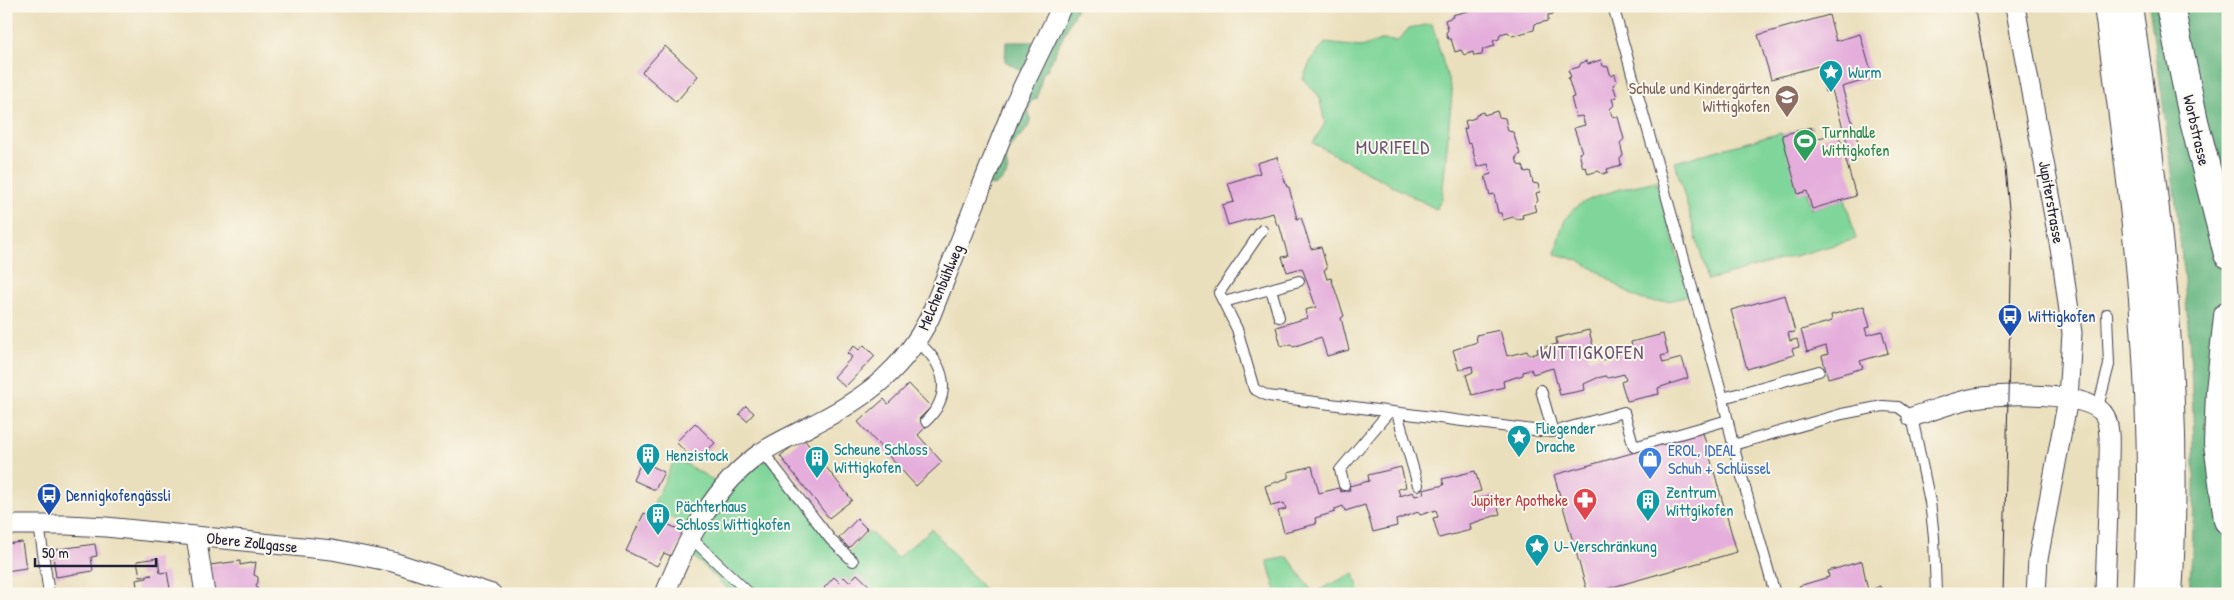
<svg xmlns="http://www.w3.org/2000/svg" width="2234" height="600" viewBox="0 0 2234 600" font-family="'Patrick Hand',sans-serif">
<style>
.green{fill:#80d69a;stroke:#517c6a}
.forest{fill:#68b782;stroke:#456c5e}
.building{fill:#e4addb}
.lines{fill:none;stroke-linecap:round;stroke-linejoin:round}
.service-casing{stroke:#403e4e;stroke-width:12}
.minor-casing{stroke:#403e4e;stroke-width:21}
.primary-casing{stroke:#403e4e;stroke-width:30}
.motorway-casing{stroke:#403e4e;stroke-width:30}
.service{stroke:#fff;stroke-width:10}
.minor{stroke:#fff;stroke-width:19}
.primary{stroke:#fff;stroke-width:28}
.motorway{stroke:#fff;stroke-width:28}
.tram{stroke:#22223b;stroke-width:1}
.labels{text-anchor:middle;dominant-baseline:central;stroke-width:4;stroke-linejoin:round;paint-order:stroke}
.culture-label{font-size:16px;fill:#0d838f;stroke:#fbf7ec;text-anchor:start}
.education-label{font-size:16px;fill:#785e54;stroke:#fbf7ec;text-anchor:end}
.street-label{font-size:16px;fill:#22223b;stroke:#fbf7ec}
.leisure-label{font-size:16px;fill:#27864d;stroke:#fbf7ec;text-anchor:start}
.transit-label{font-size:16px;fill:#164399;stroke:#fbf7ec;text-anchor:start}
.shop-label{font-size:16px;fill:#366cbe;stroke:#fbf7ec;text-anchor:start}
.health-label{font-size:16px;fill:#be3a42;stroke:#fbf7ec;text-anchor:end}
.quarter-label{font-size:19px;letter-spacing:1px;fill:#665373;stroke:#fbf7ec}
</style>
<rect width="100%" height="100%" fill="#fbf7ec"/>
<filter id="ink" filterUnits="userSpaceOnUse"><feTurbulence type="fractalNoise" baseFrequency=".02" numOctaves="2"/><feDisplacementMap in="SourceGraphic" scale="10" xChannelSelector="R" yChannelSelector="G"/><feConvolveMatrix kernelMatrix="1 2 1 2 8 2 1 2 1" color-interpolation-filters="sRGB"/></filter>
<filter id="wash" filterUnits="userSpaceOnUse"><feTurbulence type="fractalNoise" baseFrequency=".0096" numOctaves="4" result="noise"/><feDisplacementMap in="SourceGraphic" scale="20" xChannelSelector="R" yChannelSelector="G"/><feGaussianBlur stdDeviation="1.12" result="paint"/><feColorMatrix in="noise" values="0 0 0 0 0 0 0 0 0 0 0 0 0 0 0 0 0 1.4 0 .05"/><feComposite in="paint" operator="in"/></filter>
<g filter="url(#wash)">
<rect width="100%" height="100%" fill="#eadfbc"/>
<!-- green -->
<path class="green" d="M1432,24L1452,93L1442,199L1436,209L1313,143L1325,123L1319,96L1303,79L1310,62L1325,43L1361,47L1381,40L1398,41L1409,28Z
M1811,127L1828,185L1807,192L1811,209L1845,199L1856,239L1708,280L1675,162L1781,133L1782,135Z
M1656,181L1688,292L1685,297C1637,311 1631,292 1594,269C1582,261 1569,257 1555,254C1558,242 1560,228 1567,217C1580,195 1631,187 1656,181Z
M675,458L719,483L688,526L652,508Z
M766,459L846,555L869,531L897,558L932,529L988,594H733L689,552L733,486Z
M1288,557L1313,593L1354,573L1360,594H1277L1267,561Z"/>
<!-- forest -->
<path class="forest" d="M1064,6H1078L1047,70L1043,73L1037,99L1031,101L1028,111C1037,129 1015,137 1008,150C1000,164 1019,171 994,186L984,184L1029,76L1005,61L1006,42H1040Z
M2149,6H2228V594H2189C2206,398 2177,200 2149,6Z"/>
<g id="blocks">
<!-- building -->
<path class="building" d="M1471,6H1552L1554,14L1548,15V21L1535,24L1534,30L1512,36L1508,32L1500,34L1499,39L1493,41L1495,46L1483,49L1482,55L1474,56L1473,52L1464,55L1461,50L1455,52L1451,39H1448L1446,33L1448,30L1445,20L1453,17L1452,15L1472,10Z
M1829,15L1836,41L1860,34L1873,78L1842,87L1861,152L1850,155L1848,148L1843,150L1856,196L1812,209L1807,191L1798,194L1782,135L1811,127L1815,139L1838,133L1841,143L1847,142L1832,90L1825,92L1818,66L1771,79L1758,35Z
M665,46L698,76L676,102L642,72Z
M1601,60L1603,66L1608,67L1611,76L1615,74L1617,82L1613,85L1617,97L1612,99L1614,105L1610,109L1612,116L1618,117L1624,139L1620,143L1623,155L1620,159L1621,165L1607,169L1608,172L1603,174L1598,171L1588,174L1586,167L1583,168L1579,153L1582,152L1574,128L1585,125L1582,116L1576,117L1571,98L1574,97L1568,78L1571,77L1568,70L1579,67L1581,63L1587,61L1588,64Z
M1497,111L1499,117L1505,118L1508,131L1513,132L1520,154L1516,157L1518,165L1523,166L1525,172L1530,171L1533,183L1538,184L1540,192L1536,193L1538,201L1534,205L1536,211L1522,215L1523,218L1517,219L1513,217L1503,220L1501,213H1498L1494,194L1490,195L1485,176L1491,174L1488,164L1477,167L1471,143L1468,144L1464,129L1467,128L1465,121L1475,118L1477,114L1483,112L1484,115Z
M1277,157L1287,187H1289L1297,219L1301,217L1311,249L1321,247L1327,268L1324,270L1327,279L1331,278L1344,316L1341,318L1349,350L1327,356L1321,337L1293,347L1291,344L1281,346L1276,327L1307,318L1305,310L1316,307L1302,268L1287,272L1282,257L1288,256L1279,224L1277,225L1273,213L1228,225L1222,205L1234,202L1228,183L1260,173L1257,163Z
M1785,295L1795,332L1788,333L1790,341L1797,339L1799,347L1792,349L1794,355L1747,369L1731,310Z
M1864,306L1870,327L1865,328L1867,335L1882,331L1888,353L1860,361L1863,368L1828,378L1822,356L1828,354L1826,346L1807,352L1801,330L1832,321L1831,315Z
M1500,330L1507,356L1527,351L1529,355L1538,353L1537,349L1557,344L1556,338L1589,330L1594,350L1587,352L1589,359L1601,355L1603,360L1612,357V354L1632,348L1631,342L1663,334L1668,354L1661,356L1663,363L1682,358L1688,378L1658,388L1659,394L1627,401L1621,382L1626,380L1624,374L1608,378L1606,376L1597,378L1584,384L1585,390L1560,395L1553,368L1533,374L1531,369L1523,372V375L1503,381L1504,387L1472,395L1466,375L1473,372L1472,366L1459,370L1453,350L1477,342L1476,335Z
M864,345L875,356L845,387L834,377L852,357L847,353L854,346L859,350Z
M909,384L931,407L919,419L927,426L918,435L942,462L916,486L858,422L884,399L888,404Z
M746,406L754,413L747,421L739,414Z
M695,423L715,443L695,462L676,442Z
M1703,433L1737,552L1588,594L1554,475Z
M803,438L852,500L829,518L780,456Z
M642,461L664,472L655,490L633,480Z
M1312,466L1319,493L1339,488L1341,492L1350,490L1349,486L1369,481L1368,475L1401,467L1406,487L1398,489L1400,496L1413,492L1415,496L1424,494L1423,490L1444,485L1442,479L1475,471L1481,491L1473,493L1475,500L1494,494L1500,514L1470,524L1471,530L1439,538L1433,518L1438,517L1436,510L1420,515L1418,512L1410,515L1396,520L1397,526L1373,532L1365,505L1345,511L1343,506L1335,509V512L1315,518L1316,524L1284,532L1278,511L1286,509L1284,503L1271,506L1265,486L1288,478V472Z
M644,513L684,532L673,557L664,553L657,566L626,551Z
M857,519L867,529L849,548L839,538Z
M22,542L26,568L6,571V544Z
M95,544L97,556L91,557L93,571L56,577L52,550Z
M158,558L160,573L167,572L171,594H138L136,580L147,578V576L152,575L140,576L137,561Z
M240,561V565L256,562L254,575L258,577V582L256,585L260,594H214L210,565Z
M1862,561L1868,591L1880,586L1883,594H1802L1799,586L1829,577L1828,571Z
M857,574L876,592L874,594H830L824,588L834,577L839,582L844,577L849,582Z"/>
</g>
</g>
<g filter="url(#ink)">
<use href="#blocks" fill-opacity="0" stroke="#403e4e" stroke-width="1"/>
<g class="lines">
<defs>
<path id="service" d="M1613,6L1723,398L1733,445L1775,594
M1262,230L1219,293L1237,329L1254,389L1268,396L1541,431L1553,432L1624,412L1634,447L1728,420
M1271,289L1279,317
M1224,302L1299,281
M916,341C945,363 954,394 926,421
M1541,390L1553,432
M1723,398L1819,371
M2098,407L2109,365L2107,314
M1397,413L1418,485
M1733,445L1842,414L1883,406L1898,407L1912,417L1930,502L1934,537L1936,594
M763,452L831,540L853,561
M1344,485L1340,470L1389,412
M39,525L49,594
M691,538L750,594"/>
<path id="minor" d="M2015,6L2062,259L2072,333L2068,399L2038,559L2036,594
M1912,417C1932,411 1951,403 1970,399C1996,393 2092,390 2105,416C2111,429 2109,447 2109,461C2109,505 2106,549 2105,594
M6,525H67L106,527L332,550L393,562L492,594
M196,536L205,594
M665,594C686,541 714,485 762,452C779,441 798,433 816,423C867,397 904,369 930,317L1015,103L1062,6"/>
<path id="primary" d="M2170,6L2194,121L2228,254
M2228,316L2220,391L2218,444L2228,520"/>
<path id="motorway" d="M2108,6C2136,201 2160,396 2148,594
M2128,6C2157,201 2181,397 2168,594"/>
</defs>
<!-- service casing -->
<use href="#service" class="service-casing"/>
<!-- minor casing -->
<use href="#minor" class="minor-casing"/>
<!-- primary casing -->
<use href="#primary" class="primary-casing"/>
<!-- motorway casing -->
<use href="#motorway" class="motorway-casing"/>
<!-- service -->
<use href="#service" class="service"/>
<!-- minor -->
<use href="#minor" class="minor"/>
<!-- primary -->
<use href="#primary" class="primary"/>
<!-- motorway -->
<use href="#motorway" class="motorway"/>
<!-- tram -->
<path class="tram" d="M1974,6L2005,168L2012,240L2003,594"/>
</g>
</g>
<!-- icons -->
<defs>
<symbol id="sight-pin" viewBox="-11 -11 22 30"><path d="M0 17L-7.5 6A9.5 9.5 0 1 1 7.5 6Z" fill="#0f9aa8" stroke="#fbf7ec"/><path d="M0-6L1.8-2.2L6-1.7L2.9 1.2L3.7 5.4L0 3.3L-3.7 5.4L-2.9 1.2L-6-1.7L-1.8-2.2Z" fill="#fff"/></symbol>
<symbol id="school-pin" viewBox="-11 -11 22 30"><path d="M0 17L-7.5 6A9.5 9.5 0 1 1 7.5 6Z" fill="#8d6e63" stroke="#fbf7ec"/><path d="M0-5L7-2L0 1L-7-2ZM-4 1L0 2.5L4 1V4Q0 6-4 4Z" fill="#fff"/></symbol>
<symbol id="stadium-pin" viewBox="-11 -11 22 30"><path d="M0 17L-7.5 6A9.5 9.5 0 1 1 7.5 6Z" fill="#2e9e5b" stroke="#fbf7ec"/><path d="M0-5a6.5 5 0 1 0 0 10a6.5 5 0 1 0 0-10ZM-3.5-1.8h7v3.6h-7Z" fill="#fff"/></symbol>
<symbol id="bus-pin" viewBox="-11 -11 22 30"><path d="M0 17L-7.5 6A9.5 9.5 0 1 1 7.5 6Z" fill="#1a4fb4" stroke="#fbf7ec"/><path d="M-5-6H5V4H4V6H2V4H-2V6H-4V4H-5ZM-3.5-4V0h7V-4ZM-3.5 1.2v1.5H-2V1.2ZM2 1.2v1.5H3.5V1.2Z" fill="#fff"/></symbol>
<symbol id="building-pin" viewBox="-11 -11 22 30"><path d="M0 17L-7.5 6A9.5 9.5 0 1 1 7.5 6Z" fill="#0f9aa8" stroke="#fbf7ec"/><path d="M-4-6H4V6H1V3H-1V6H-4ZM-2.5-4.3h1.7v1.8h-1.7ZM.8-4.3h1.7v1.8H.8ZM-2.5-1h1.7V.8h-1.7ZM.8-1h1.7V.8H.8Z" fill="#fff"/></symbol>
<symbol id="shop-pin" viewBox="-11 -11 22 30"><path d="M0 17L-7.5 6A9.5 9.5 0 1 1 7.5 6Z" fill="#3f7fe0" stroke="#fbf7ec"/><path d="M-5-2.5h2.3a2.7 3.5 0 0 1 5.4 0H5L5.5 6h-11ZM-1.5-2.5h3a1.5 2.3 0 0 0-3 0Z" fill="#fff"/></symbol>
<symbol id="pharmacy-pin" viewBox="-11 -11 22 30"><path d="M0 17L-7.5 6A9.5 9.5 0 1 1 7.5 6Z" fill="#e0444e" stroke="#fbf7ec"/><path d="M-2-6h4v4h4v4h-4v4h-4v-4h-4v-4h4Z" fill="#fff"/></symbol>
</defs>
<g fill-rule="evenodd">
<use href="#sight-pin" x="1817" y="58" width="28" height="38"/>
<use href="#school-pin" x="1773" y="83" width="28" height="38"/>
<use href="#stadium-pin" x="1791" y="127" width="28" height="38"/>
<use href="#bus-pin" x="1996" y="302" width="28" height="38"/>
<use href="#sight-pin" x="1505" y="423" width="28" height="38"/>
<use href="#building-pin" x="634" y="441" width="28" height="38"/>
<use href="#building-pin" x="803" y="444" width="28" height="38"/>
<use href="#shop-pin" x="1636" y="445" width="28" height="38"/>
<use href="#bus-pin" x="35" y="481" width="28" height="38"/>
<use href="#pharmacy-pin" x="1571" y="486" width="28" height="38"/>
<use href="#building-pin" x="1634" y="487" width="28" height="38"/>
<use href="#building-pin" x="644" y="501" width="28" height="38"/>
<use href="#sight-pin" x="1523" y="532" width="28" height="38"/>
</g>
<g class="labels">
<!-- culture labels -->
<g class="culture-label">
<text x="1848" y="72">Wurm</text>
<text x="1536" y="428">Fliegender<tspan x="1536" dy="18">Drache</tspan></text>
<text x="834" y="449">Scheune Schloss<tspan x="834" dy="18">Wittigkofen</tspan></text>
<text x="666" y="455">Henzistock</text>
<text x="1666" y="492">Zentrum<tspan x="1666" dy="18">Wittgikofen</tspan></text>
<text x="676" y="506">Pächterhaus<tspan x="676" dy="18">Schloss Wittigkofen</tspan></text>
<text x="1554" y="546">U-Verschränkung</text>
</g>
<!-- education labels -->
<g class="education-label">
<text x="1770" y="88">Schule und Kindergärten<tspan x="1770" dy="18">Wittigkofen</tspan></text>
</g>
<!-- street labels -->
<g class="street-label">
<text transform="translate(2197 130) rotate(77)">Worbstrasse</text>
<text transform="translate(2052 202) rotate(80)">Jupiterstrasse</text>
<text transform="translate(940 287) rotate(-67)">Melchenbühlweg</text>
<text transform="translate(252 542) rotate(6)">Obere Zollgasse</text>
</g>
<!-- leisure labels -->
<g class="leisure-label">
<text x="1822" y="132">Turnhalle<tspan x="1822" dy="18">Wittigkofen</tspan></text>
</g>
<!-- transit labels -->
<g class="transit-label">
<text x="2028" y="316">Wittigkofen</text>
<text x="66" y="495">Dennigkofengässli</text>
</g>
<!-- shop labels -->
<g class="shop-label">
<text x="1668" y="450">EROL, IDEAL<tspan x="1668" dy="18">Schuh + Schlüssel</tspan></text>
</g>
<!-- health labels -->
<g class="health-label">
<text x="1568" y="500">Jupiter Apotheke</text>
</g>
<!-- quarter labels -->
<g class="quarter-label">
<text x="1393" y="147">MURIFELD</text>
<text x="1592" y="352">WITTIGKOFEN</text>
</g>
</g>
<!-- margin -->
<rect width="2234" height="600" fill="none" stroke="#fbf7ec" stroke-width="25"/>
<!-- scale -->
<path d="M35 558v8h121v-8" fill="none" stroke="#22223b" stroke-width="2.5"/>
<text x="42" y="558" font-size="15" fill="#22223b" stroke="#fbf7ec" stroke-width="4" paint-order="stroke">50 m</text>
</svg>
